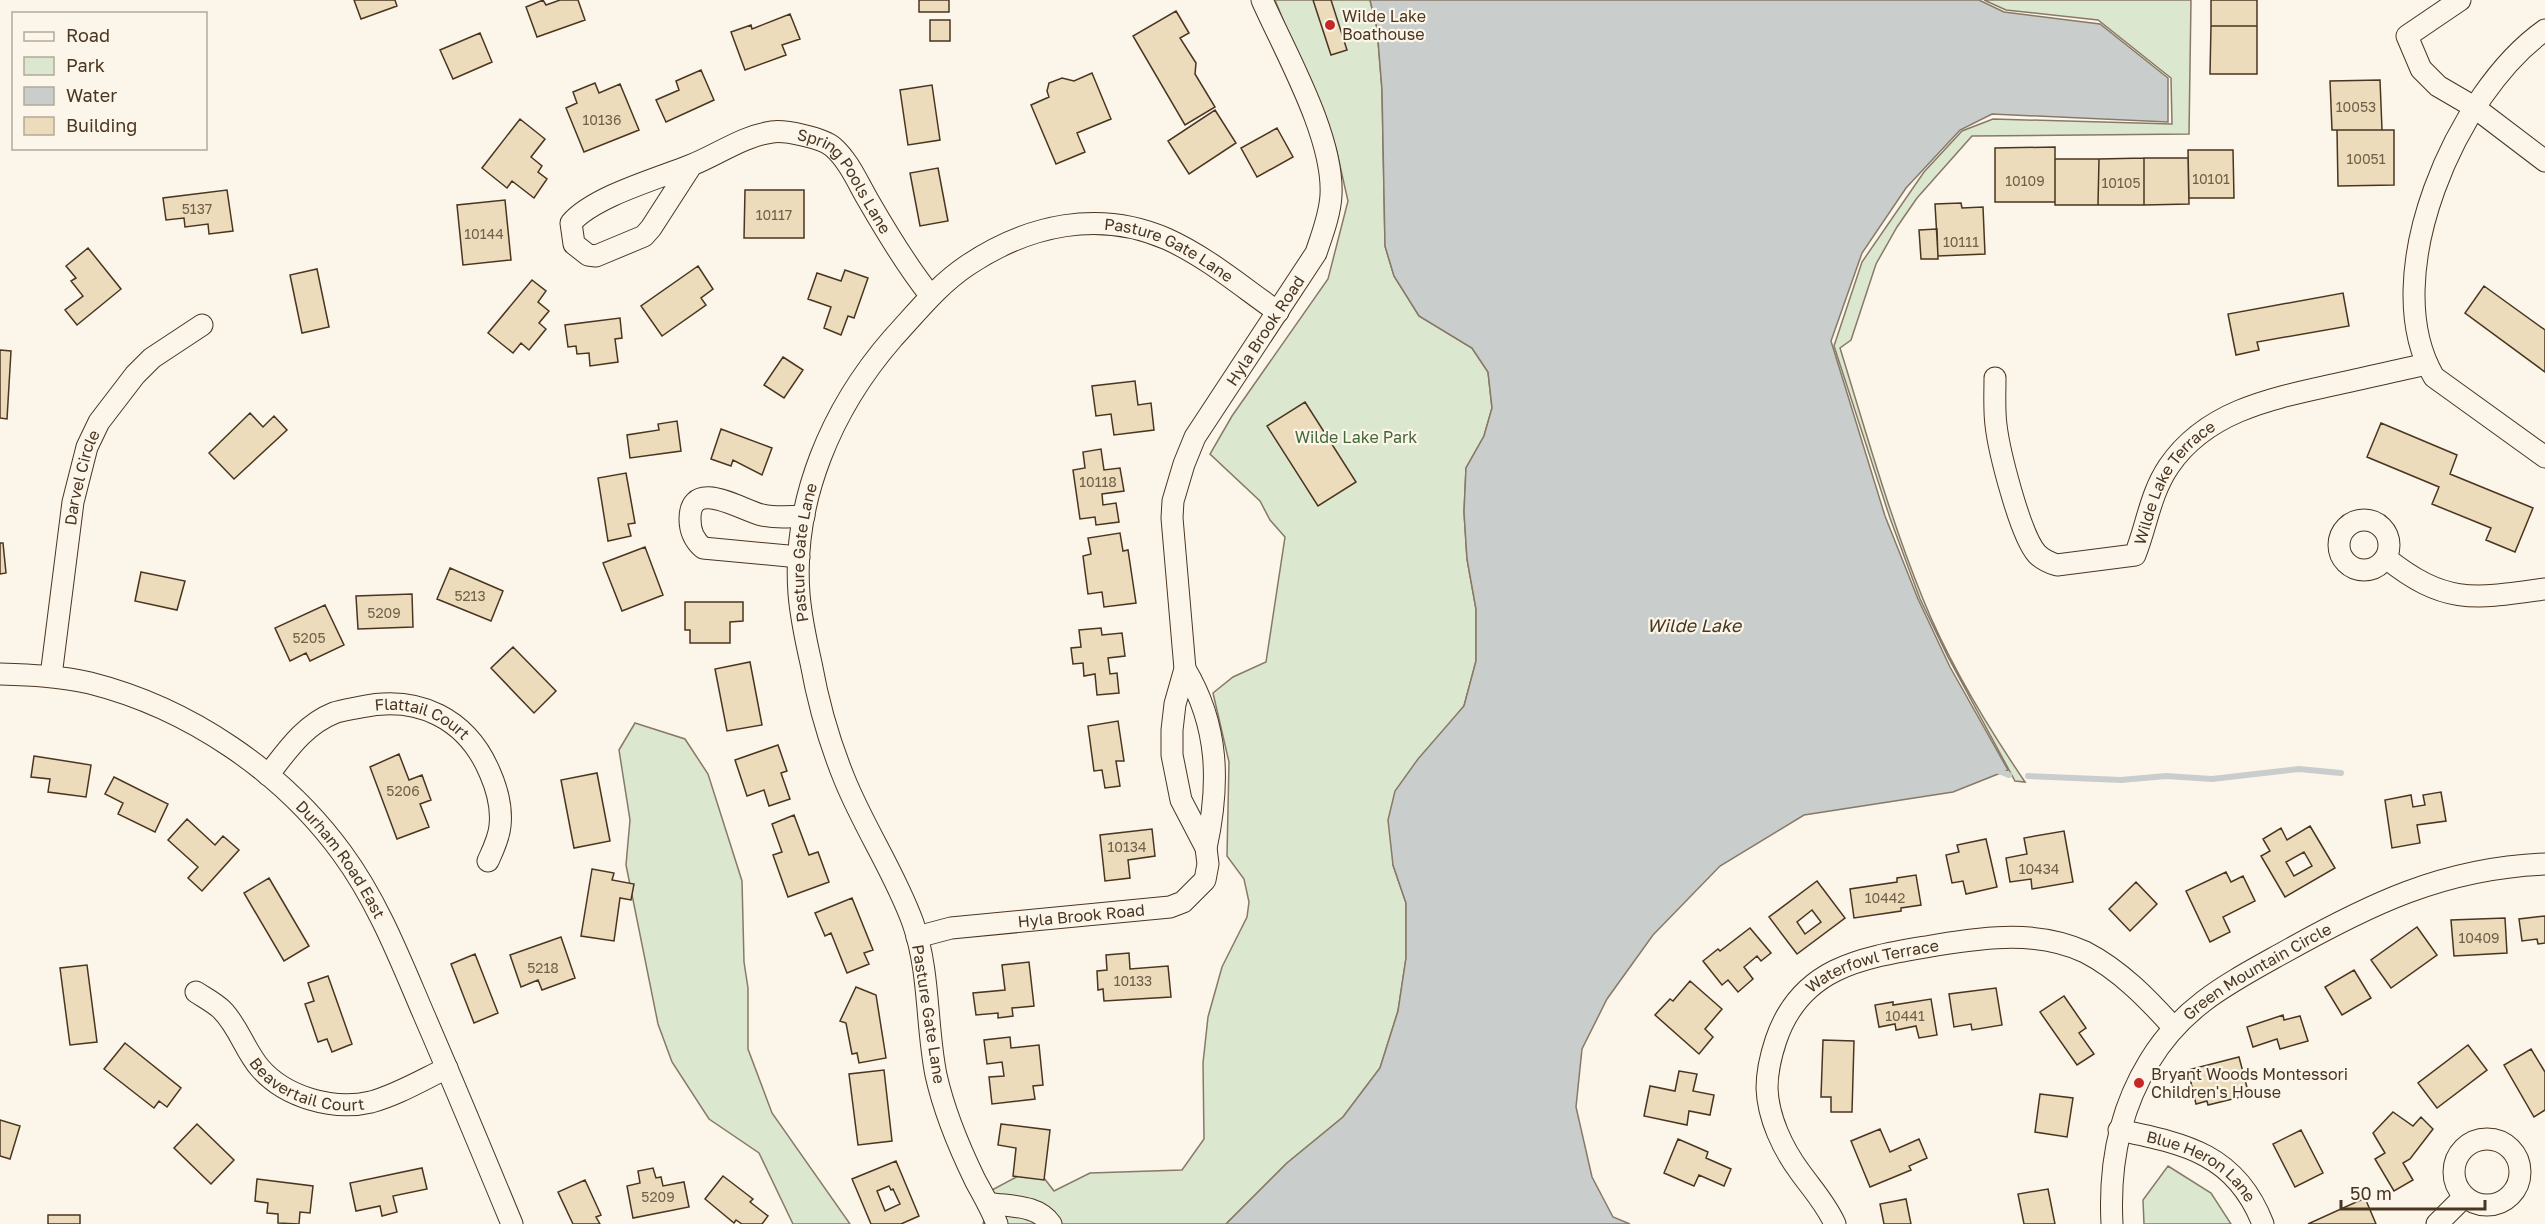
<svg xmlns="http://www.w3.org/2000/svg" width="2545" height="1224" viewBox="0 0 2545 1224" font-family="'Golos Text',sans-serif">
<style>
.green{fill:#dce7d0;stroke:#887966;stroke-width:1.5}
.water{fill:#c9cecd;stroke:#887966;stroke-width:1.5}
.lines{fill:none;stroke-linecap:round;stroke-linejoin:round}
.stream{stroke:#c9cecd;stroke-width:6}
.building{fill:#ecdcbc;stroke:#4a3520;stroke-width:1.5;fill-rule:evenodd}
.minor-casing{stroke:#4a3520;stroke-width:23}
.minor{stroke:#fbf6e9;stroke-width:21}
.poi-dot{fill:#c62828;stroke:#fbf6e9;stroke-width:2}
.labels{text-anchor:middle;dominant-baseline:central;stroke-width:4.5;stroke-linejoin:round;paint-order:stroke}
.number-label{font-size:14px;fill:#725f47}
.poi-label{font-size:16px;fill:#4a3520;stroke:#fbf6e9;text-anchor:start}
.street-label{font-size:16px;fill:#4a3520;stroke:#fbf6e9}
.park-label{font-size:16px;fill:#436837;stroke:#fbf6e9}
.water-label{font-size:18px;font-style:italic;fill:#4a3520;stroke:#fbf6e9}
</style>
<rect width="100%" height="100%" fill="#fbf6e9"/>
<!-- green -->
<path class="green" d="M1275,0H1370L1377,28L1382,90L1385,246L1394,276L1419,316L1472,348L1488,372L1492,408L1484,436L1466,468L1464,512L1467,559L1476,609V661L1464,706L1442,733L1393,865L1406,903V958L1398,1011L1380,1068L1343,1117L1287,1163L1226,1224H983L992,1190L1022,1174L1044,1178L1054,1191L1090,1173L1182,1170L1204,1139L1203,1063L1208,1017L1222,967L1247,917L1249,902L1244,879L1227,856L1229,762L1213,693L1233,677L1266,662L1285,537L1270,520L1260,501L1210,454L1232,416L1328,279L1348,201L1336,148Z
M1984,0H2191L2189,134L1972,136L1917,198L1897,227L1876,264L1851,340L1840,348C1866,432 1890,518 1923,599C1948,661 1987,726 2025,782L2015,781L1948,657L1920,599L1890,518L1834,346L1862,262L1924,172L1962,131L1993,119L2172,124L2171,78L2098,20L2006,10Z
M635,723L685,739L708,774L742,881L744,962L748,988V1049L772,1113L850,1224H793L759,1153L709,1119L672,1062L658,1024L626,865L630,820L619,750Z
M2168,1166L2211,1193L2231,1224H2144L2143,1200Z"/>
<!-- water -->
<path class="water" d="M1370,0H1979L2004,12L2100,24L2168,78V122L1992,114L1960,130L1906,188L1862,253L1831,341L1885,516L1918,599L1950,667L2008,770L1953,792L1804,815L1720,866L1653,935L1607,999L1582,1049L1576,1107L1592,1177L1613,1217L1630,1224H1226L1287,1163L1343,1117L1380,1068L1398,1011L1406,958V903L1393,865L1388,820L1395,791L1418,759L1464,706L1476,661V609L1467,559L1464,512L1466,468L1484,436L1492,408L1488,372L1472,348L1419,316L1394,276L1385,246L1382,90L1377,28Z"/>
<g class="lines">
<!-- stream -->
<path class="stream" d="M1996,770L2009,775
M2028,776L2121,780L2166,776L2212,779L2299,769L2341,773"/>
</g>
<!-- building -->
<path class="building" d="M354,0H395L397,6L361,19Z
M543,0L546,5L560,0H578L585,20L537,37L526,7Z
M919,0H949V12H919Z
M1313,0H1331L1347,50L1331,55Z
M2211,0H2257V26H2211Z
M1176,11L1189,33L1180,38L1196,63L1195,74L1215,107L1185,125L1133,36Z
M790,14L800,39L782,45L786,55L745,70L731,32L751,25L752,29Z
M930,20H950V41H930Z
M2211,26H2257V74H2210Z
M480,33L492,62L453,79L440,50Z
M701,70L714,100L666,122L656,100L679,90L676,81Z
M1092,73L1111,119L1077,133L1085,152L1056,164L1031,105L1049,97L1047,91L1049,83L1062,78L1074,81Z
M2380,80L2382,130H2332L2330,81Z
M595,83L599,93L620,84L639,130L584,152L566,108L577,103L573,92Z
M932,85L940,140L908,145L900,90Z
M1215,110L1236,143L1189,174L1168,141Z
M520,119L545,139L531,157L542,166L538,172L547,179L534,198L512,181L507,188L482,168Z
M1277,128L1293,157L1257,177L1241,148Z
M2337,130H2394V185L2338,186Z
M2055,147V202H1995V148Z
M2188,150H2233L2234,198H2189Z
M2144,158H2188L2189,204L2144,205Z
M2144,158V205H2098L2099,159Z
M2055,159H2099L2098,205H2055Z
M938,168L948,221L920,226L910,173Z
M227,190L233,231L209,234L208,224L185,227L184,218L166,220L163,198Z
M745,190H804V238H744Z
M505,200L511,260L463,265L457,205Z
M1961,203L1962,208L1983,207L1985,254L1938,256L1935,204Z
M1937,229L1938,259H1921L1919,230Z
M88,248L121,289L77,325L65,310L83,296L71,281L76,278L66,266Z
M698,266L713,289L701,298L706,305L662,336L641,306Z
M317,269L329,327L302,333L290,275Z
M845,270L868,278L854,318L848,316L841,335L824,328L831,307L808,299L817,273L841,281Z
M532,280L546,291L538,302L549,311L539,323L546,329L529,350L521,343L513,353L488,333Z
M2484,286L2545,330V372L2465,313Z
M2343,293L2349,326L2257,342L2259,350L2236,355L2228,314Z
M620,318L622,338L615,339L618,362L590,366L589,353L577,354L576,346L568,347L565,325Z
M0,350L11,351L7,419L0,418Z
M783,357L803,370L784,398L764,385Z
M1135,381L1138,405L1151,403L1154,430L1114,435L1111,414L1096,416L1092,386Z
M1305,402L1356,482L1318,506L1267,426Z
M250,413L263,427L274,416L287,430L234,479L209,453Z
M677,421L681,451L630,458L627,435L659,430L658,424Z
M2381,423L2457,455L2450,474L2533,508L2515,552L2486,540L2491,528L2432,504L2439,487L2367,457Z
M721,429L772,448L762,475L733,460L731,466L711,459Z
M1101,449L1104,470L1120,468L1124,491L1102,494L1103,505L1116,503L1119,522L1096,525L1095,517L1080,519L1073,470L1085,468L1083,452Z
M626,473L635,523L628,524L631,536L608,541L598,478Z
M1120,533L1123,551L1128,550L1136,603L1104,607L1102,592L1088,594L1083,556L1091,554L1088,538Z
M0,543H3L6,573L0,574Z
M645,547L663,595L622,611L603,563Z
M450,568L503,591L491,621L437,599Z
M141,572L185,581L177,610L135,601Z
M412,594L413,627L358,629L356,596Z
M685,602H743V621L730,622V643H690V630H685Z
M325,605L344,645L310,661L306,653L290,661L275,628Z
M1101,628L1102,635L1122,633L1125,656L1108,658L1110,674L1117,673L1119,693L1097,695L1095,674L1084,676L1083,663L1073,664L1071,648L1081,647L1079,630Z
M513,647L556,691L534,713L491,668Z
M750,662L762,725L727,731L715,669Z
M1118,721L1124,761H1116L1120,786L1105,788L1102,770L1094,771L1088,726Z
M778,745L787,771L781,773L790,799L769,806L764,790L747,796L735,760Z
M399,754L409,780L422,775L431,800L420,804L429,827L397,839L370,767Z
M34,756L91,765L86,797L48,792L50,779L31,777Z
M597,773L610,841L574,848L561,780Z
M114,777L168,804L155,832L118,814L123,803L105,794Z
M2441,792L2446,821L2417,825L2420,843L2392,848L2385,800L2411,795L2413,807L2425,805L2423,795Z
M794,815L809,855L818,852L829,882L788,897L773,855L782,852L772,824Z
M187,819L215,845L223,836L239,850L202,891L188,878L198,867L168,840Z
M2310,826L2335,868L2285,897L2261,856L2270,851L2263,839L2281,828L2287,840ZM2304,852L2312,866L2294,876L2286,862Z
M1152,829L1155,856L1128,860L1130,878L1105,881L1100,835Z
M2064,831L2073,882L2032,889L2031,879L2010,882L2006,858L2027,854L2024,838Z
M1986,839L1997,887L1966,894L1963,881L1952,883L1946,855L1959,852L1957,845Z
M592,869L614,873L612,880L634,884L631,900L620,898L614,941L581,936Z
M2226,872L2231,882L2243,876L2255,901L2223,917L2230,932L2210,942L2186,891Z
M1916,875L1921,905L1901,908V911L1854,918L1850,889L1897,882V878Z
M269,878L309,946L284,961L244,893Z
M1817,881L1845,918L1797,954L1769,917ZM1812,910L1821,922L1805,934L1797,922Z
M2136,882L2157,904L2130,931L2109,909Z
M852,898L873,950L864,953L869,964L847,973L831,933L825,936L815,913Z
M2545,916V943L2538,944L2537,939L2522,941L2519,919Z
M2505,918L2507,953L2454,956L2451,920Z
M2417,927L2437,955L2391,988L2371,960Z
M1750,928L1771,953L1761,961L1757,956L1744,967L1753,979L1738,992L1728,980L1722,985L1703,961L1718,949L1720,951Z
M561,937L575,978L542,990L538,980L521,987L510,955Z
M1129,953L1130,969L1168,966L1171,997L1104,1001L1103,989L1098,990L1097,971L1107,970L1106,955Z
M475,954L498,1013L474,1023L451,964Z
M1029,962L1034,1006L1012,1008L1013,1016L998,1018V1013L976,1015L973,993L1005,990L1002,965Z
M87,965L97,1042L70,1045L60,968Z
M2354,970L2371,998L2342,1015L2325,987Z
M328,976L352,1044L332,1052L327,1039L318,1042L305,1004L314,1001L308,983Z
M1690,981L1722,1009L1705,1029L1713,1037L1699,1054L1655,1015L1670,999L1673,1001Z
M856,987L876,995L886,1058L859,1063L857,1053L852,1054L846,1023L840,1021Z
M1996,988L2002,1025L1972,1030L1971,1024L1954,1027L1949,994Z
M2064,996L2086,1028L2079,1033L2094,1054L2077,1065L2040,1012Z
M1931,999L1937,1035L1919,1038L1916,1026L1896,1030L1895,1024L1879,1027L1875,1005L1893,1002V1005Z
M2283,1015L2284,1020L2300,1016L2308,1041L2280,1049L2277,1039L2253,1047L2247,1027Z
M1010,1037L1011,1048L1039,1045L1043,1085L1033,1086L1035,1099L992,1104L989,1077L1004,1076L1002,1062L987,1064L984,1040Z
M1823,1040L1854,1041L1852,1112H1831V1097H1821Z
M125,1043L181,1088L167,1107L159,1101L154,1108L104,1069Z
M2468,1045L2487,1070L2437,1108L2418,1083Z
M2531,1049L2545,1072V1110L2534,1117L2504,1065Z
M2239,1057L2249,1095L2208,1105L2207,1101L2196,1104L2188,1070Z
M884,1070L892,1141L858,1145L849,1074Z
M1679,1071L1697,1074L1693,1091L1714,1095L1710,1115L1689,1111L1687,1125L1644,1116L1650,1086L1675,1091Z
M2040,1094L2073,1098L2067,1137L2035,1132Z
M2393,1112L2413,1126L2421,1117L2433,1129L2410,1159L2403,1163L2413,1180L2394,1191L2375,1159L2385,1153L2373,1133Z
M0,1120L20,1126L10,1159L0,1156Z
M197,1124L234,1160L211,1184L174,1148Z
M1001,1124L1050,1130L1044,1180L1013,1176L1016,1148L998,1145Z
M1880,1129L1890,1152L1919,1139L1927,1158L1909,1166L1911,1170L1870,1187L1851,1141Z
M2301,1130L2323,1173L2295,1187L2273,1144Z
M1678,1139L1708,1152L1706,1158L1731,1169L1724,1186L1699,1175L1694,1186L1664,1173Z
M896,1161L919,1216L901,1224H871L852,1179ZM889,1186L891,1190L893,1189L900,1204L885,1211L877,1191Z
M422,1168L427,1189L393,1196L397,1212L382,1216L380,1206L356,1211L350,1183Z
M653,1168L656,1178L661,1177L663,1186L684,1182L689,1207L633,1218L627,1186L640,1183L638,1171Z
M723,1176L753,1199L750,1202L768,1216L762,1224H742L736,1220L734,1223L705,1199Z
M257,1179L313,1186L310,1213L300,1212L299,1224L278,1223V1214L267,1213L268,1203L255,1201Z
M585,1180L601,1215L596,1217L600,1224H573L558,1192Z
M2048,1189L2055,1224H2024L2018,1194Z
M2365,1198L2376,1224H2308Z
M1906,1199L1911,1224H1884L1880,1204Z
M48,1215H80V1224H48Z"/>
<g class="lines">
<defs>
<g id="minor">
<path d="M2460,0L2407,36L2421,69L2438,86L2474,107L2545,161"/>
<path d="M2545,30C2457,92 2375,277 2434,377L2545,457"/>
<path id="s1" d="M691,166L651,228L644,236L596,256L588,255L574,244L571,223C593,197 656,179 689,166C716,156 742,136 772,132C785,130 823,138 833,147C849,161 858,183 868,200C887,233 906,265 930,295"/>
<path id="s2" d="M1995,378C1995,394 1994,410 1996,425C1999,451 2020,535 2037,554C2042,559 2050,563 2057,565L2135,555C2147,525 2150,494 2169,466C2206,412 2269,399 2328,386C2361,379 2394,371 2427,364"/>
<circle cx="2364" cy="545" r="25"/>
<path d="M799,557L703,548C694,540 690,532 690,519C690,476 743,511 762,515C776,518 790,517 804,516"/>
<path d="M2386,558C2445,605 2474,599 2545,589"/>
<path d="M1185,669C1219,726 1220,784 1206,848"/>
<path id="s3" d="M0,674C30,675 60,676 90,683C189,708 282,771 342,853C378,902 400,959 424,1015C454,1084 483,1154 512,1224"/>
<path id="s4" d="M51,676L73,502L87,447L99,422L135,375L152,358L202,325"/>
<path id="s5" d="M268,775C287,751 304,725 334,713C342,710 352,709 361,707C418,695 467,718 490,773C497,789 502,808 500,826C499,838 493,850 488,861"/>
<path id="s6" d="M917,937L951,928L1170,907L1183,902L1205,880L1208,864L1206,848L1181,800L1172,755V730L1175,704L1185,669L1172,518L1173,501L1184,464L1195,437L1316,253C1322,235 1330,215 1331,195C1334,137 1286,54 1262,0"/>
<path id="s7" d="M196,992C205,998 215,1003 222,1010C239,1027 245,1051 260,1068C285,1097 333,1111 371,1102C397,1095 422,1080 447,1068"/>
<path id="s8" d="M2119,1130C2186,1144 2236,1154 2263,1224"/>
<circle cx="2487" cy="1172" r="33"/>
<path d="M988,1203C1010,1207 1037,1204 1051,1224"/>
<path id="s9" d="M997,1224C991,1208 983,1195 975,1180C959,1147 944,1111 936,1075C926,1025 930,972 913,923C895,873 864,828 844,778C829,741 818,702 811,663C806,641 801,618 799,594C792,500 832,408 893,338C917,312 938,285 968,265C1028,225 1099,209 1167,239C1207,257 1242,287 1278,312"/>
<path id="s10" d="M1835,1224C1826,1204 1813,1190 1800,1172C1783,1149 1768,1118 1767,1088C1767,1072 1771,1055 1776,1040C1802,963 1869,957 1937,945C1986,937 2038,930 2085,952C2120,970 2148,999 2174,1028"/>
<path id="s11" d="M2112,1224C2109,1167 2119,1111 2149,1062C2182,1007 2227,984 2281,954C2368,905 2443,868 2545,864"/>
<path d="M2437,1224L2464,1197"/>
</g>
</defs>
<!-- minor casing -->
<use href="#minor" class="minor-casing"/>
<!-- minor -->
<use href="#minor" class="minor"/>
</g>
<!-- markers -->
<g class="poi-dot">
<circle cx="1330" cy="25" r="6"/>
<circle cx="2139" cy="1083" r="6"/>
</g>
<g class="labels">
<!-- number labels -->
<g class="number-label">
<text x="2356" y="106">10053</text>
<text x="602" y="119">10136</text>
<text x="2366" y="158">10051</text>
<text x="2211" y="178">10101</text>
<text x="2025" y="180">10109</text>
<text x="2121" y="182">10105</text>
<text x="197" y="208">5137</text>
<text x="774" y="214">10117</text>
<text x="484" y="233">10144</text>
<text x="1961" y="241">10111</text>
<text x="1098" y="481">10118</text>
<text x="470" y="595">5213</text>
<text x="384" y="612">5209</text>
<text x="309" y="637">5205</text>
<text x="403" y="790">5206</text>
<text x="1127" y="846">10134</text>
<text x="2039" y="868">10434</text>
<text x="1885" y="897">10442</text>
<text x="2479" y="937">10409</text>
<text x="543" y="967">5218</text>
<text x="1133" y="980">10133</text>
<text x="1905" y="1015">10441</text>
<text x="658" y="1196">5209</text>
</g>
<!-- poi labels -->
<g class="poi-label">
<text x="1342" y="16">Wilde Lake<tspan x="1342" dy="18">Boathouse</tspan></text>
<text x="2151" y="1074">Bryant Woods Montessori<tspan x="2151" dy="18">Children's House</tspan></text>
</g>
<!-- street labels -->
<g class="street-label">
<text stroke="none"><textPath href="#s1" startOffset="501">Spring Pools Lane</textPath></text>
<text stroke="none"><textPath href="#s9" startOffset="1266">Pasture Gate Lane</textPath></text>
<text stroke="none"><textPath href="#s6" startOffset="884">Hyla Brook Road</textPath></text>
<text stroke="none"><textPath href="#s4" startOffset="201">Darvel Circle</textPath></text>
<text stroke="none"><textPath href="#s2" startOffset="369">Wilde Lake Terrace</textPath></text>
<text stroke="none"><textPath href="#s9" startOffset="708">Pasture Gate Lane</textPath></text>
<text stroke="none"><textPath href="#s5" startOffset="184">Flattail Court</textPath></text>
<text stroke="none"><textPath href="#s3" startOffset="405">Durham Road East</textPath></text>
<text stroke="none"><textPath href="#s6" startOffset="166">Hyla Brook Road</textPath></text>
<text stroke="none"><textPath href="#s10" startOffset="334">Waterfowl Terrace</textPath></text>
<text stroke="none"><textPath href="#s11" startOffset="312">Green Mountain Circle</textPath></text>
<text transform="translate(929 1014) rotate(81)">Pasture Gate Lane</text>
<text stroke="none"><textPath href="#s7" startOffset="153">Beavertail Court</textPath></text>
<text stroke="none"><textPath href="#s8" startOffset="92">Blue Heron Lane</textPath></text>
</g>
<!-- park labels -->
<g class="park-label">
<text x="1356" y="437">Wilde Lake Park</text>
</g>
<!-- water labels -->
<g class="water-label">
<text x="1694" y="625">Wilde Lake</text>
</g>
</g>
<!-- legend -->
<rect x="12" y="12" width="195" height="138" fill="#fbf6e9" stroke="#b4a999" stroke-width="1.5"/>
<rect x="24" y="32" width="30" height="9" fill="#fbf6e9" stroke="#b4a999" stroke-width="1.5"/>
<text x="66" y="42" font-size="18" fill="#4a3520">Road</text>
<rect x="24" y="57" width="30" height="18" fill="#dce7d0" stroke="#b4a999" stroke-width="1.5"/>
<text x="66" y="72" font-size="18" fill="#4a3520">Park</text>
<rect x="24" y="87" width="30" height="18" fill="#c9cecd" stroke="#b4a999" stroke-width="1.5"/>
<text x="66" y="102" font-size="18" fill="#4a3520">Water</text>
<rect x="24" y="117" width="30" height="18" fill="#ecdcbc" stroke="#b4a999" stroke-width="1.5"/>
<text x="66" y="132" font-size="18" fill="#4a3520">Building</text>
<!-- scale -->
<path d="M2341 1200v9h144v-9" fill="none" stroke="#4a3520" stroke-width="3"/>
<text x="2350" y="1200" font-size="18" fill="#4a3520" stroke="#fbf6e9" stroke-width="4.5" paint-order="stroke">50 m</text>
</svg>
